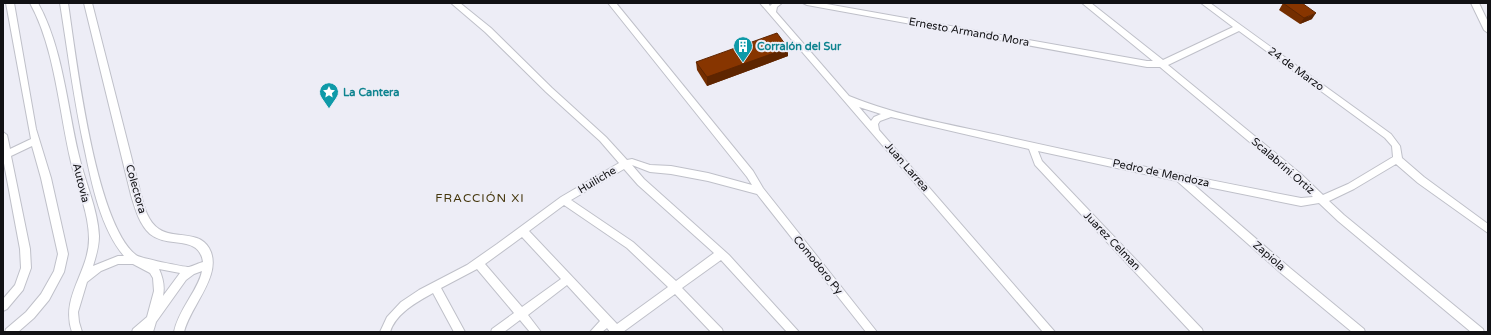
<svg xmlns="http://www.w3.org/2000/svg" width="1491" height="335" viewBox="0 0 1491 335" font-family="'Varela Round',sans-serif">
<style>
.lines{fill:none;stroke-linecap:round;stroke-linejoin:round}
.minor-casing{stroke:#bfc0c9;stroke-width:2}
.minor{fill:#fff;fill-rule:evenodd}
.wall{fill:#742e00}
.shaded-wall{fill:#5e2500}
.building{fill:#873500;stroke:#5e2500}
.labels{text-anchor:middle;dominant-baseline:central;stroke-width:4;stroke-linejoin:round;paint-order:stroke}
.street-label{font-size:11px;fill:#111114;stroke:#ededf6}
.culture-label{font-size:11px;font-weight:bold;fill:#0d838f;stroke:#ededf6;text-anchor:start}
.neighbourhood-label{font-size:12px;letter-spacing:1px;fill:#45370d;stroke:#ededf6}
</style>
<rect width="100%" height="100%" fill="#ededf6"/>
<g class="lines">
<defs>
<path id="minor" d="M6,3H14L36,129L51,178L68,254L64,272L49,300L34,318L18,332H5L6,329L26,312L41,294L54,271L58,254L41,178L32,146L11,156L30,249L31,268L23,290L7,309L3,311V299L15,285L21,268L20,249L3,158V132L7,135L10,149L31,139Z
M30,3H38C63,48 67,106 79,156C85,182 98,210 99,236C99,247 96,256 93,266L118,256H124C101,229 92,185 85,151C74,102 68,53 60,3H68C76,57 95,223 136,255C139,258 184,267 189,267C193,266 199,263 203,262C199,234 168,249 150,234C139,224 135,208 131,195L84,3H92L141,195C144,207 148,222 159,229C173,239 199,230 209,248C224,274 190,306 184,332H174C179,308 198,291 202,271L194,274L186,280L156,322L153,332H132L133,329L147,317L154,291L153,278L150,273L133,264H118L101,271L87,282L78,312L79,322L82,332H72C60,297 89,272 89,239C89,213 77,187 71,162C59,111 55,48 30,3ZM159,269L180,273L163,296C165,286 163,278 159,269Z
M451,3H460L491,28L552,88L606,137L627,160L632,159L650,165L671,166L708,173L752,185L747,177L608,3H616L753,171L763,188L877,332H866L757,194L708,181L671,174L650,172L632,165L644,179L729,255L799,332H787L721,260L682,288L722,329L723,332H711L675,294L623,332H610L607,328L602,332H590L600,321L567,285L528,315L541,332H530L520,320L504,332H491L492,329L514,313L477,269L441,288L465,332H454L433,293C417,302 396,313 390,332H380L387,317L401,302L419,290L467,265L497,244L561,197L619,163L600,141L546,92L485,32ZM624,169L638,185L714,253L676,281L633,242L571,200ZM564,205L627,248L668,287L617,324L529,231ZM522,237L561,279L522,307L485,264Z
M760,3H768L770,6L773,3H782L777,7L776,12L849,96C900,117 954,125 1007,137C1105,159 1203,179 1301,198L1313,197L1295,180L1160,67H1147L807,5L803,3H821L1147,61H1153L1082,3H1091L1163,60L1233,27L1201,3H1210L1391,134L1400,146L1402,158L1424,177L1488,224V233L1418,183L1396,164L1354,189L1329,201L1344,215L1483,329L1484,332H1471L1338,221L1319,203L1301,206L1193,184L1290,268L1364,329L1365,332H1352L1282,274L1177,181L1038,151L1042,161L1202,329L1203,332H1191L1035,165L1029,149L891,117L880,121L878,124L879,130L1055,332H1043ZM1239,31L1385,138L1392,146L1393,157L1348,184L1323,195L1301,174L1168,65ZM859,107L881,114L874,117L871,121Z
M1471,3H1479L1488,22V33L1484,30Z"/>
</defs>
<!-- minor casing -->
<use href="#minor" class="minor-casing"/>
<!-- minor -->
<use href="#minor" class="minor"/>
</g>
<!-- wall -->
<path class="wall" d="M1283,3L1312,19L1300,24L1279,10Z
M788,48V56L707,86L697,70L696,62Z"/>
<!-- shaded-wall -->
<path class="shaded-wall" d="M1316,13L1312,19L1300,24L1304,18Z
M788,48V56L707,86V77Z"/>
<!-- building -->
<path class="building" d="M1283,3H1302L1316,13L1304,18Z
M777,33L788,48L707,77L696,62Z"/>
<!-- icons -->
<defs>
<symbol id="building-pin" viewBox="-11 -11 22 30"><path d="M0 17L-7.5 6A9.5 9.5 0 1 1 7.5 6Z" fill="#0f9aa8" stroke="#ededf6"/><path d="M-4-6H4V6H1V3H-1V6H-4ZM-2.5-4.3h1.7v1.8h-1.7ZM.8-4.3h1.7v1.8H.8ZM-2.5-1h1.7V.8h-1.7ZM.8-1h1.7V.8H.8Z" fill="#fff"/></symbol>
<symbol id="sight-pin" viewBox="-11 -11 22 30"><path d="M0 17L-7.5 6A9.5 9.5 0 1 1 7.5 6Z" fill="#0f9aa8" stroke="#ededf6"/><path d="M0-6L1.8-2.2L6-1.7L2.9 1.2L3.7 5.4L0 3.3L-3.7 5.4L-2.9 1.2L-6-1.7L-1.8-2.2Z" fill="#fff"/></symbol>
</defs>
<g fill-rule="evenodd">
<use href="#building-pin" x="732" y="35" width="22" height="30"/>
<use href="#sight-pin" x="318" y="81" width="22" height="30"/>
</g>
<g class="labels">
<!-- street labels -->
<g class="street-label">
<text transform="translate(969 32) rotate(10)">Ernesto Armando Mora</text>
<text transform="translate(1296 69) rotate(36)">24 de Marzo</text>
<text transform="translate(1283 166) rotate(41)">Scalabrini Ortiz</text>
<text transform="translate(907 167) rotate(49)">Juan Larrea</text>
<text transform="translate(1161 173) rotate(12)">Pedro de Mendoza</text>
<text transform="translate(597 180) rotate(-31)">Huiliche</text>
<text transform="translate(81 183) rotate(76)">Autovía</text>
<text transform="translate(136 189) rotate(74)">Colectora</text>
<text transform="translate(1112 241) rotate(46)">Juarez Celman</text>
<text transform="translate(1269 256) rotate(41)">Zapiola</text>
<text transform="translate(818 265) rotate(51)">Comodoro Py</text>
</g>
<!-- culture labels -->
<g class="culture-label">
<text x="757" y="46">Corralón del Sur</text>
<text x="343" y="92">La Cantera</text>
</g>
<!-- neighbourhood labels -->
<g class="neighbourhood-label">
<text x="480" y="198">FRACCIÓN XI</text>
</g>
</g>
<!-- border -->
<rect width="1491" height="335" fill="none" stroke="#111114" stroke-width="8"/>
</svg>
